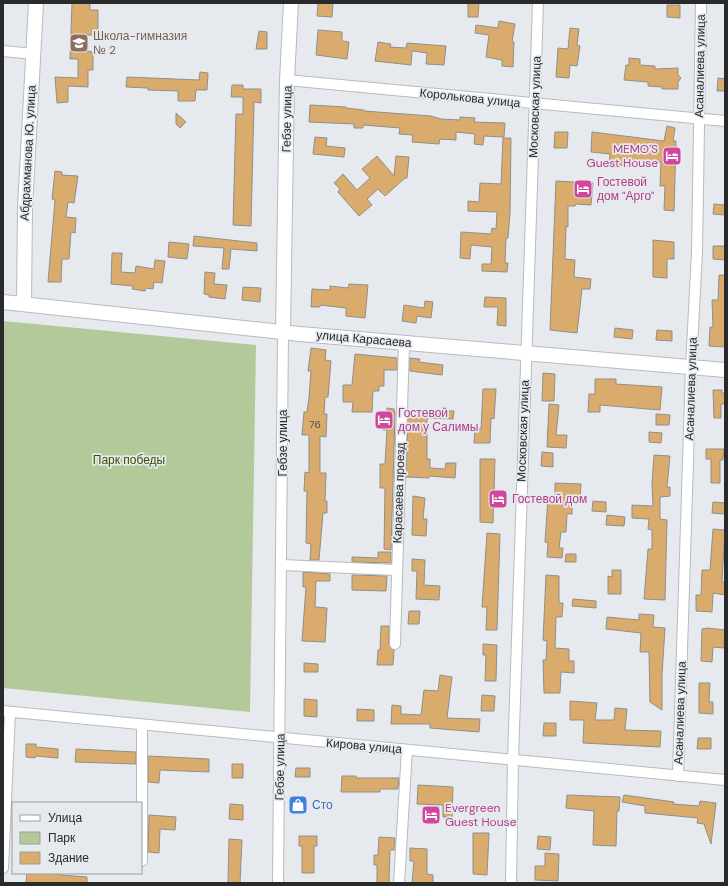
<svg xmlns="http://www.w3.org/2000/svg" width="728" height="886" viewBox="0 0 728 886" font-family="'DM Sans',sans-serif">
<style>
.green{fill:#b4c99a}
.building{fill:#d9ac6d;stroke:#918e89}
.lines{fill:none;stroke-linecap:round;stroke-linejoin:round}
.minor-casing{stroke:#b6bbbe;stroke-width:12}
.secondary-casing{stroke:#b6bbbe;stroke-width:16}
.minor{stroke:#fff;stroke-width:10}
.secondary{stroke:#fff;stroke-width:14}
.labels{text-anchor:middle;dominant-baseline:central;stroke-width:3.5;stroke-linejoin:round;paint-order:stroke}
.number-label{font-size:10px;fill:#544a3c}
.education-label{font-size:12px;fill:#785e54;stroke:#e6eaee;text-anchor:start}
.street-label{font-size:12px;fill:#282a2c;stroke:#e6eaee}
.hotel-label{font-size:12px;fill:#b23c85;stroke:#e6eaee;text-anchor:start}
.park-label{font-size:12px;fill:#364f01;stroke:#e6eaee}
.shop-label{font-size:12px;fill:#366cbe;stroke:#e6eaee;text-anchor:start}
</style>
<rect width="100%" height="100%" fill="#e6eaee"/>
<!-- green -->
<path class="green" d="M3,321L256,345L250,712L3,688Z"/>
<!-- building -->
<path class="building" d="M72,3H90V10H98V35H87V51L93,52V70H88V87L68,86V102L57,103L55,77L78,78V59H70Z
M318,3H333L332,17L317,16Z
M468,3H479L478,17H468Z
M667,5H680V18L667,17Z
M499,21L515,24L512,42H514L513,67L502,66V60L486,57L489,35L475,33L476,25L498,28Z
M570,28L579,29L577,45L580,46L577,66L570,65L569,78L556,77L558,48L568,49Z
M318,30L342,32V41L349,42L347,59L316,55Z
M259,31L267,32V49H256Z
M378,42L391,44L390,47L406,48L407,43L446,46L444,65L426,64L427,53L412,51L411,65L375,61Z
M629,58L640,59V65L655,66V69L678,68V75L681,78L678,82V89H662V87L648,86V82L624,80L626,65H629Z
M200,72L208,73L207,90H196L195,101H178V91L148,90V88L126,87L127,77L199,80Z
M718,78L725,79V91H717Z
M232,85H243V89H261V103L254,102L251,226L233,225L236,114H243V97H231Z
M310,105L346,107V108L364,110V111L431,116L441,119L460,120V117L475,118L474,122L505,123L504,137L484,136L483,145L474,144L475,134L456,132V140L440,139L439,144L412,142L413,135L399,134L400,128L363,125V128H354V124L309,122Z
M176,113L186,122L180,128L176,124Z
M667,126L675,128L673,141H676L674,211L664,210L665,186H660L661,162L635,161L634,167L620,165V168L609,167L610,154L591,152L592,132L664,141Z
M555,132H568L567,148H554Z
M315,137L327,138L326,146L345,148L344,157L313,154Z
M503,138H511L510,213L508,238H506L505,263H508L507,272L482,271V264H491L492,247L471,245L470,259L460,258L461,232L491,234L492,228L496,229L497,212L468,211V201L479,202L480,183L501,184Z
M377,156L394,176L396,156L409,157L407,178H405L385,196L378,189L367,199L372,205L359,216L338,192L340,189L334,183L343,174L357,190L370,178L362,169Z
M55,171L62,172V175L78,176L74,203L68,202L66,217L76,218L75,233L71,232L69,259H62L61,282H48L55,200L52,199Z
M556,181L593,183L591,205L576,204L575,206H568V227L566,226L565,259L575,260L574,277L591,279L590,289H582L577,333L550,330Z
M714,204L725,205V215L713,214Z
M194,236L257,243V251L231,249L229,269H222L224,248L193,246Z
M653,240L674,242V259H667V278L653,277Z
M169,242L189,244L187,259L168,257Z
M713,246H725V260L713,259Z
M112,253H122L121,272L135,273L136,266L154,269L155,260L165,261L162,283L154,282L153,289L146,288L145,291L132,289L133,286L111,284Z
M205,272L215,273L214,284L227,285L225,299L209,297V295L204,294Z
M719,275H725V347L709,346L710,327H713L712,300H718Z
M349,284L368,285L365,318L346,316V308L320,305V307H311L312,289L330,290V286L348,288Z
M243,287L261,288L260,302L242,300Z
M485,297L506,298V326L497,325L498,307H484Z
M425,301L433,302L431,318L417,316L416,323L402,321L404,305L424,308Z
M615,328L633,330L632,339L614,337Z
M657,330L672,331V341L656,340Z
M311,348L326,350L325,360L331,361L328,397H325L324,414H327L326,437L320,436V473H326L325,501H327V513H323L319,560H310L311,544L306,543L307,491H304L305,472L309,473V435H302L304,412H307L309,398L311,371H308Z
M355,354L397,358V370H384V386H379V391H373L372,412H352L353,402H343V385H352Z
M410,358L420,359L419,362L443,365L442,375L410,371Z
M543,373L555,374L554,401H542Z
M595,379H616V384L662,387L660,410L600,405V412H588L589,394H595Z
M483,389H496L494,419L491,418L490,443H474L475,428L481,429Z
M713,390H722V393H725V404H721V418H714Z
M549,404L559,405L556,435H567L566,448L547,447Z
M387,408L394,409L395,414L391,550L384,549L385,488H380V464H385L387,430H383V424L376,423L377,413L387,414Z
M414,410L439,413V411H454L453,419L427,418V459H430V468L445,469L446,463H456L455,478L429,476V478L406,477L408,415H413Z
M656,414L670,415L669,425H656Z
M649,432L662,433L661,443L649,442Z
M706,449H724L723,460H720V483H711V459H706Z
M542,452L553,453V467L541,466Z
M654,455L670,456L667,487H670V496L660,497V519L667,520L665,600L644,599L648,549H652V530L648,529L649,519L632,518V505L653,506L652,484Z
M480,459H495L493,523L480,522Z
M555,483L581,484L580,499H572V514H567L566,532H561L559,548H563L562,558L547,557L548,543L545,542L548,497L555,498Z
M413,496L425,498L423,519H427L426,536L412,535Z
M593,501L606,502V512L592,511Z
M713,502L725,503V514L712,513Z
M607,515L625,517L624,526L606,525Z
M713,529L725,530L722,582H725V595L713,593L712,612L696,611V595H701L702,570H710Z
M487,533L500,534L497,630H486L487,607H482Z
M378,552H391V563L352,562V557L378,558Z
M566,554H576V562H565Z
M412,559L425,560L424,585L440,586L439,600L416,599L417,571H412Z
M612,570H621V594H608V576L612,577Z
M303,572L330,574V581H316L315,607L327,608L325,642L302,641L306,587H303Z
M352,575L387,576L386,591L352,590Z
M546,575L559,576V603H563L562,617H556L555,648L569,649V661H574V673L561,672L560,693H544L543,660H546L547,641L543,640Z
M573,599L596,601V608L572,606Z
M409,611H420L419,624H408Z
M639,614L654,615L653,627L665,628L662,675V710L650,702L649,652H640L641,633L606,629L607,617L639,620Z
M381,626H389V644L394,650L393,665H377L378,650H380Z
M707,628L725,630L724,648L713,647L712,662L701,661L702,629Z
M483,644L497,645L496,681H485L486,655H483Z
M304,663L318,664V672H304Z
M440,675L452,677L447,718L480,719L479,732L430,728V724H391L392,705L401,706V714L421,715L424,690L438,691Z
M699,683H710L709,702H713V714L699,713Z
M482,695L495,696L494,711H481Z
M304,699L317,700V717L304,716Z
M570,701L597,703L595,720H614L615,708L627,709L625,730L661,731L660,747L583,743L584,720H570Z
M357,709L374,710V721H357Z
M544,723H556V736H543Z
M698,738H711V749H697Z
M26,744H36V747L58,749V758L35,756V758L26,757Z
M76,749L136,752V764L75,762Z
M148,756L209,759V772L160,770L159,783L148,782Z
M232,764H243V778H232Z
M296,768H310V777H295Z
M342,776H356V778H399L398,789H380V792H341Z
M418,785L453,787L452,818L443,817V805L417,804Z
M567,795L620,797L619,811H617L616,846L593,845L594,811L566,808Z
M624,795L674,802L673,804L699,806L700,801L716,803L711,844L704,824L697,823L698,818L645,813V806L622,802Z
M291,801H305V810H291Z
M230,804L243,805V820L229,819Z
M149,815L176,817L175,830L160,829L159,853L148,852Z
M473,833H489L487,875L473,874Z
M299,836H317V846H314V873H302V846H299Z
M538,836L551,837L550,850L537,849Z
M379,837L395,838L394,850H390L389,883H377V865H374V855H378Z
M229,839L242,840L240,883H228Z
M410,848L427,849V874L433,875V883H412L414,861H410Z
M545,853L559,854L558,881L535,880V866H545Z
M27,873H60V875L87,877V883H26Z"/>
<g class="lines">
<defs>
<path id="minor" d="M3,51L34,54
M287,80L725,121
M282,565L396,570
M395,644L404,343
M3,711L725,780
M678,776L691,367L697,252L701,3
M142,861V725
M3,868L10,712
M278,883L283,332
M399,883L407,750
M511,883L513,760L538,3"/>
<path id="secondary" d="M3,302L300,334L725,370
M24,304L25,208L36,3
M283,332L287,80L291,3"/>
</defs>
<!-- minor casing -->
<use href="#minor" class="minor-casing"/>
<!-- secondary casing -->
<use href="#secondary" class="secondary-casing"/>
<!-- minor -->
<use href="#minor" class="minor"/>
<!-- secondary -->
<use href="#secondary" class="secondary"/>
</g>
<!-- icons -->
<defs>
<symbol id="school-square" viewBox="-11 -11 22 22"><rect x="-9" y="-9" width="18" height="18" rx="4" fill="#8d6e63" stroke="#e6eaee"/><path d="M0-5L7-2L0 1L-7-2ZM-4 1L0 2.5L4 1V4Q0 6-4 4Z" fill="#fff"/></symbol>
<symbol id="hotel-square" viewBox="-11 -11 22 22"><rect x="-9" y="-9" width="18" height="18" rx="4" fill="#d1479c" stroke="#e6eaee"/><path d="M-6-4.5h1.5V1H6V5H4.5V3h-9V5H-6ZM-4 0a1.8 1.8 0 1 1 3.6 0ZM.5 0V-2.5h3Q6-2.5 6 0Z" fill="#fff"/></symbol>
<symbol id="shop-square" viewBox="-11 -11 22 22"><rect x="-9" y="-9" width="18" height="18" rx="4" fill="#3f7fe0" stroke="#e6eaee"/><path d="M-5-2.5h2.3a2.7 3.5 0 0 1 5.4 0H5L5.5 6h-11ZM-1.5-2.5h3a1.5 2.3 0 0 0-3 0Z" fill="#fff"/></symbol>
</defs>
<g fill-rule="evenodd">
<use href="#school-square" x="68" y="32" width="22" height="22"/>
<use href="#hotel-square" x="661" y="145" width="22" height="22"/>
<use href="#hotel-square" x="572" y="178" width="22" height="22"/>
<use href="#hotel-square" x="373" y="409" width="22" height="22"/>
<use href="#hotel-square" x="487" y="488" width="22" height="22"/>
<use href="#shop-square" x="287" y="794" width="22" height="22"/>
<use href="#hotel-square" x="420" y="804" width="22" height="22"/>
</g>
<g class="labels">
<!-- number labels -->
<g class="number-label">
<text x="315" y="424">76</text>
</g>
<!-- education labels -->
<g class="education-label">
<text x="93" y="36">Школа-гимназия<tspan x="93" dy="14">№ 2</tspan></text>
</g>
<!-- street labels -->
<g class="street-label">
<text transform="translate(700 66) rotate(-89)">Асаналиева улица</text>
<text transform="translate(470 98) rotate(6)">Королькова улица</text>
<text transform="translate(535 107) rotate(-88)">Московская улица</text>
<text transform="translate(287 119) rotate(-89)">Гебзе улица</text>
<text transform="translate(28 153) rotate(-87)">Абдрахманова Ю. улица</text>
<text transform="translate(364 339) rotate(5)">улица Карасаева</text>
<text transform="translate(691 389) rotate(-88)">Асаналиева улица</text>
<text transform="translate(523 431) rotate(-88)">Московская улица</text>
<text transform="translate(283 443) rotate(-90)">Гебзе улица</text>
<text transform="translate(399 493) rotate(-88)">Карасаева проезд</text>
<text transform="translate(680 713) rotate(-88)">Асаналиева улица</text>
<text transform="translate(364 746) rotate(5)">Кирова улица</text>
<text transform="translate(280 767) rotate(-89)">Гебзе улица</text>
</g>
<!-- hotel labels -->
<g class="hotel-label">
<text x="658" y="149" text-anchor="end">MEMO'S<tspan x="658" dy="14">Guest House</tspan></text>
<text x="597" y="182">Гостевой<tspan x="597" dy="14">дом "Арго"</tspan></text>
<text x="398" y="413">Гостевой<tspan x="398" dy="14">дом у Салимы</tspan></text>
<text x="512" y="499">Гостевой дом</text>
<text x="445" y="808">Evergreen<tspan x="445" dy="14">Guest House</tspan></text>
</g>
<!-- park labels -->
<g class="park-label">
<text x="129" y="460">Парк победы</text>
</g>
<!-- shop labels -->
<g class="shop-label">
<text x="312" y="805">Сто</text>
</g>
</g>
<!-- border -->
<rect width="728" height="886" fill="none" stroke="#282a2c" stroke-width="8"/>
<!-- legend -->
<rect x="12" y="802" width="130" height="72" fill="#e6eaee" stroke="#9a9da0"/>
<rect x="20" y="815" width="20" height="6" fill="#ffffff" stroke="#9a9da0"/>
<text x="48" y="822" font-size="12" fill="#282a2c">Улица</text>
<rect x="20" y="832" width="20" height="12" fill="#b4c99a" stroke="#9a9da0"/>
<text x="48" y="842" font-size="12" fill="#282a2c">Парк</text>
<rect x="20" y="852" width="20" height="12" fill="#d9ac6d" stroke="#9a9da0"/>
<text x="48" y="862" font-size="12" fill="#282a2c">Здание</text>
</svg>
